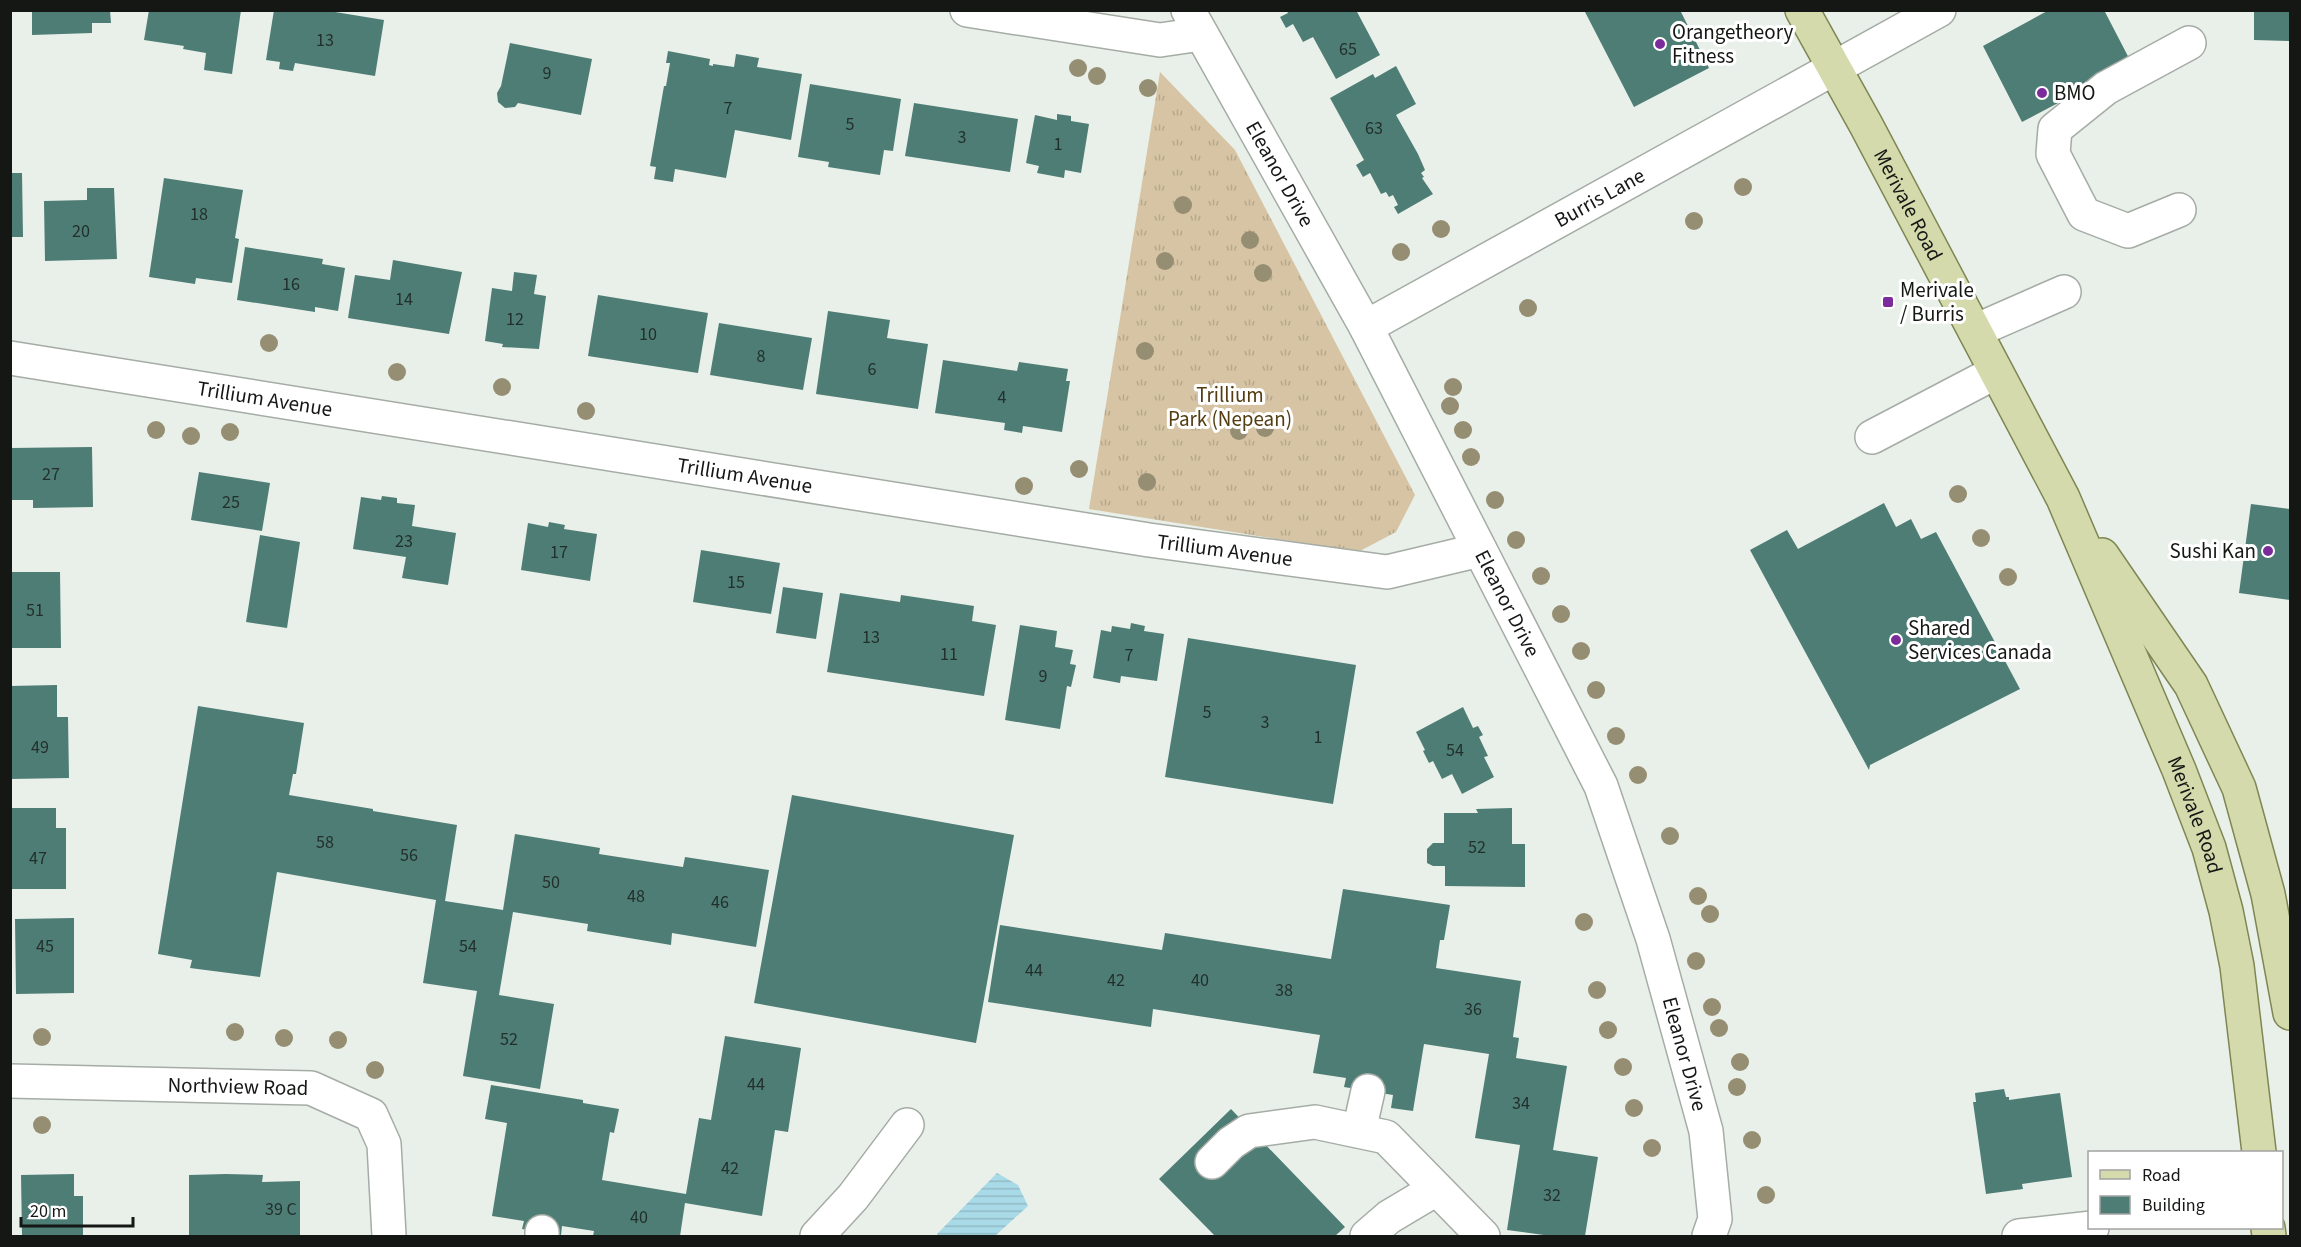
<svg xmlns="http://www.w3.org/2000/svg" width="2301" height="1247" viewBox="0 0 2301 1247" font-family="'Source Sans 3',sans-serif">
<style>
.grass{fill:url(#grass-tufts)}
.water{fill:url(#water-rules)}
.building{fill:#4e7d75}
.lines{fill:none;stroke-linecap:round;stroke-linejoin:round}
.minor-casing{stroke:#a5aca5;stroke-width:36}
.major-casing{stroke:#7e8653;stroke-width:36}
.minor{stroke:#fff;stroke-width:33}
.major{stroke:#d4daac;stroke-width:33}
.tree{fill:#968e72}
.poi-dot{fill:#7c2b9b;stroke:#fff;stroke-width:2}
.labels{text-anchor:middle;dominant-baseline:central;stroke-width:6;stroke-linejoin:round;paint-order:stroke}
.number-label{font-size:18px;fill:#22302c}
.poi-label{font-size:21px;fill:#141714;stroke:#fff;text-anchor:start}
.street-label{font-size:21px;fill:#141714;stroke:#fff}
.park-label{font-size:21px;fill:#533d11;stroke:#fff}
</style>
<defs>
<pattern id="grass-tufts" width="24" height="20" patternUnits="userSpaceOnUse" patternTransform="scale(1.5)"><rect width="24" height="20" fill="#d6c4a4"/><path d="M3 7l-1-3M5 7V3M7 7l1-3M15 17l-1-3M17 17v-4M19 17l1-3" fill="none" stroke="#b7a88c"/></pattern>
<pattern id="water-rules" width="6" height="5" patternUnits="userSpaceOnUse" patternTransform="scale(1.5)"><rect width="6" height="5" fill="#a9dae7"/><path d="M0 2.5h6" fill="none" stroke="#91bac5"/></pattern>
</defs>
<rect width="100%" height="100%" fill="#e9f0e9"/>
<!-- grass -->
<path class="grass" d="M1160,72L1235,150L1415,495L1396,532L1358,552L1089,509Z"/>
<!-- water -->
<path class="water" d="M997,1173L1018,1185L1028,1206L995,1236H938L937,1234Z"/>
<!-- building -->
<path class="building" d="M32,10H110L111,23H92V33L32,35Z
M149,10H241L232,74L204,70L206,53L183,49L184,46L144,40Z
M274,10H323L384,20L375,76L295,63L293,71L279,69L280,62L266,60Z
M1286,10H1356L1380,55L1336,79L1313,37L1303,42L1293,24L1286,28L1280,17L1288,13Z
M1584,10H1680L1709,68L1634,107Z
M2049,10H2104L2132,64L2022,122L1983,46Z
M2254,10H2290V41L2254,40Z
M510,43L592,59L581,115L518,103L515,107L505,108L498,102L497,93L501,86Z
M668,51L710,59L709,65L713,66V64L734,67L736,54L759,58L757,67L802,74L791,140L735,130L726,178L675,169L673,182L654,179L656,167L650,166L664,86H666L670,63H666Z
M1396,66L1416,104L1396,115L1418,154L1425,170L1421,173L1424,177L1422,178L1433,194L1398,214L1394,207L1398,205L1393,195L1389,197L1386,192L1381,194L1370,173L1363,177L1356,165L1364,160L1330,98L1373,74L1375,78Z
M810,84L901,99L893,151L884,150L880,175L828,167L829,162L798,157Z
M914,103L1018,119L1010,172L905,156Z
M1057,114L1071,116V121L1089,124L1081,173L1065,170L1064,178L1037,173L1039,166L1026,163L1035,115L1057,120Z
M10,173H22L23,237H10Z
M164,178L243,190L235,238L239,239L232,283L196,278L195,284L149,277Z
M87,188H114L117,259L45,261L44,201L87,200Z
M245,247L323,259L322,264L345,268L338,311L315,307V312L237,300Z
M393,260L462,272L449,334L348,318L355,275L390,280Z
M514,272L537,275L534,294L546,296L539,349L502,347L503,344L485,341L492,288L512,291Z
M598,295L708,313L698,373L588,356Z
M828,311L890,320L887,338L928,344L918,409L816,394Z
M719,323L812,338L803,390L710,375Z
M943,360L1017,371L1019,362L1068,369L1066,381H1070L1062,432L1023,426L1022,433L1004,430L1005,423L935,413Z
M92,447L93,507L33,508V500H10V448Z
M199,472L270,483L262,531L191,520Z
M382,496L397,498V503L415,505L412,526L456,533L448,585L402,578L406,557L353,549L361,497L381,500Z
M1884,503L1896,527L1911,519L1921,539L1936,532L2020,689L1870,765L1869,770L1750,550L1787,530L1798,549Z
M2251,504L2290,509V600L2239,593Z
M549,522L565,525L564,529L597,534L590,581L521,570L528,523L548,527Z
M260,535L300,542L287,628L246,622Z
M701,550L780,563L771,614L693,602Z
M10,572H60L61,648H10Z
M783,587L823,593L816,639L776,633Z
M840,593L900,602L901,595L974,606L972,621L996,625L984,696L827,672Z
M1131,623L1145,626L1144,631L1164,634L1157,681L1121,676L1120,683L1093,678L1101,630L1111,632L1112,626L1130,629Z
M1020,625L1057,631L1055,647L1073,650L1070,664L1076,665L1071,687L1067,686L1060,729L1005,720Z
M1188,638L1356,665L1333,804L1165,777Z
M57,685V717H68L69,778L10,779V686Z
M198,706L304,723L296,774H293L289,795L373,809V811L457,825L445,901L503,910L515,834L600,848L599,854L683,867L685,857L769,870L756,947L672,933L671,945L587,931L588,924L513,912L499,995L554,1004L540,1089L463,1076L477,991L423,983L436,900L277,872L260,977L190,968L192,960L158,954Z
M1463,707L1473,728L1478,726L1483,735L1479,737L1488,756L1484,757L1494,777L1462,794L1452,774L1442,779L1433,761L1429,763L1423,751L1425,750L1416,732Z
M792,795L1014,835L976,1043L754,1003Z
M10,808H56V828H66V889H10Z
M1512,808V844H1525V887L1445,886V866H1433L1427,863V849L1433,843H1444V813H1478L1476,809Z
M1343,889L1450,905L1444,940H1440L1436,968L1521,981L1513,1037L1519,1038L1516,1058L1567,1066L1553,1150L1598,1157L1585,1236H1551L1507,1230L1520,1145L1475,1138L1489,1054L1424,1044L1413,1111L1391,1108L1393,1095L1344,1087L1346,1078L1313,1073L1320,1035L1153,1009L1151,1027L988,1002L1000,925L1162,950L1165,933L1331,959Z
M74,918V993L16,994L15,919Z
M725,1036L801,1048L788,1132L775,1130L762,1216L685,1203L680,1236H593L594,1231L562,1226L561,1235L522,1229L524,1221L492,1216L507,1123L485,1119L491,1085L583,1100V1103L619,1109L614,1133L610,1132L602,1180L686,1194L699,1118L711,1120Z
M2004,1089L2006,1097H2009V1100L2060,1093L2072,1177L2022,1184L2023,1189L1986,1194L1973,1102H1976L1975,1093Z
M1231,1109L1345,1227L1335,1236H1215L1159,1179Z
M74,1174V1196H83V1236H22L21,1175Z
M226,1174L263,1175L262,1182L300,1181V1236H189V1175Z"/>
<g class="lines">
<defs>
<g id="minor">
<path d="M967,10L1160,40L1201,34"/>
<path id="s1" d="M1188,10L1366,327L1601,786L1653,939L1706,1131L1715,1219L1709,1236"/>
<path d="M2179,210L2128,231L2084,214L2053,154L2055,129L2106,88L2189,43"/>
<path id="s2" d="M1366,327L1939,10"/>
<path d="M1975,331L2064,292"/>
<path id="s3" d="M10,358L1149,540L1387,572L1480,550"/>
<path d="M1872,437L1996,372"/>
<path id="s4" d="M10,1081L311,1088L371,1115L384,1144L389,1236"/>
<path d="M1359,1131L1368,1091"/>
<path d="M1212,1162L1231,1143L1249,1131L1315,1122L1386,1137L1483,1236"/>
<path d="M542,1236V1232"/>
<path d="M817,1236L853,1197L907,1125"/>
<path d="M1367,1236L1389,1217L1436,1189"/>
<path d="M2019,1236L2092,1228"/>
</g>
<g id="major">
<path id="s5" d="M1802,10L1866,125L2063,498L2179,770L2209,848L2226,911L2237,966L2259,1152"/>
<path d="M2102,555L2191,685L2239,788L2268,894L2290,1013"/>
<path d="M2268,1228L2269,1236"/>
</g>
</defs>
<!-- minor casing -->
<use href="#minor" class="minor-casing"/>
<!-- major casing -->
<use href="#major" class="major-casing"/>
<!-- minor -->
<use href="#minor" class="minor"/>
<!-- major -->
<use href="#major" class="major"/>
</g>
<!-- trees -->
<g class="tree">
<circle cx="1078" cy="68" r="9"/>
<circle cx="1097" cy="76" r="9"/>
<circle cx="1148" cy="88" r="9"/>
<circle cx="1743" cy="187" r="9"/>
<circle cx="1183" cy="205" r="9"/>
<circle cx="1694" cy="221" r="9"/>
<circle cx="1441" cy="229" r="9"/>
<circle cx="1250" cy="240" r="9"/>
<circle cx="1401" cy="252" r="9"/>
<circle cx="1165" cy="261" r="9"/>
<circle cx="1263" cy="273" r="9"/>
<circle cx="1528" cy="308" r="9"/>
<circle cx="269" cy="343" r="9"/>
<circle cx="1145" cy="351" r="9"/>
<circle cx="397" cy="372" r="9"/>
<circle cx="502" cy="387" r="9"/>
<circle cx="1453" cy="387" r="9"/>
<circle cx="1450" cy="406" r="9"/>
<circle cx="586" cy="411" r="9"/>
<circle cx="1265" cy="428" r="9"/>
<circle cx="156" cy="430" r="9"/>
<circle cx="1463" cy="430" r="9"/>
<circle cx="1239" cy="431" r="9"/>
<circle cx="230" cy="432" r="9"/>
<circle cx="191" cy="436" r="9"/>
<circle cx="1471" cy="457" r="9"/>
<circle cx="1079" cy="469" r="9"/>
<circle cx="1147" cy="482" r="9"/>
<circle cx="1024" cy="486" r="9"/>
<circle cx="1958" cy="494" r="9"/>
<circle cx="1495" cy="500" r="9"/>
<circle cx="1981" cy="538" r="9"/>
<circle cx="1516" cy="540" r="9"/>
<circle cx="1541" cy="576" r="9"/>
<circle cx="2008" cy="577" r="9"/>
<circle cx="1561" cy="614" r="9"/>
<circle cx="1581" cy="651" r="9"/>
<circle cx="1596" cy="690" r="9"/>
<circle cx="1616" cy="736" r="9"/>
<circle cx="1638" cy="775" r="9"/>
<circle cx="1670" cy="836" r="9"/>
<circle cx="1698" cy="896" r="9"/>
<circle cx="1710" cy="914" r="9"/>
<circle cx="1584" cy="922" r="9"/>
<circle cx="1696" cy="961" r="9"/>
<circle cx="1597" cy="990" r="9"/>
<circle cx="1712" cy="1007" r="9"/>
<circle cx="1719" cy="1028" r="9"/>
<circle cx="1608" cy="1030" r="9"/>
<circle cx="235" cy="1032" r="9"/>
<circle cx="42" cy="1037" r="9"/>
<circle cx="284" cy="1038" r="9"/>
<circle cx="338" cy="1040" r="9"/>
<circle cx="1740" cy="1062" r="9"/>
<circle cx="1623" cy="1067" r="9"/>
<circle cx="375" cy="1070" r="9"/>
<circle cx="1737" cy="1087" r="9"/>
<circle cx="1634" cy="1108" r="9"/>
<circle cx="42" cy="1125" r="9"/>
<circle cx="1752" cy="1140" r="9"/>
<circle cx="1652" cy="1148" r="9"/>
<circle cx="1766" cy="1195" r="9"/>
</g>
<!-- markers -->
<g class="poi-dot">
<circle cx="1660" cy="44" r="6"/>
<circle cx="2042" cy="93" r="6"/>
<rect x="1882" y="296" width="12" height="12" rx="3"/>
<circle cx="2268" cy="551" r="6"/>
<circle cx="1896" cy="640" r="6"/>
</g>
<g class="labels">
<!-- number labels -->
<g class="number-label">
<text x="325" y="40">13</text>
<text x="1348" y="49">65</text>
<text x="547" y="73">9</text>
<text x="728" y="108">7</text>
<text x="850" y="124">5</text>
<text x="1374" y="128">63</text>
<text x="962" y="137">3</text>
<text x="1058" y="144">1</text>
<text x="199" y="214">18</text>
<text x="81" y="231">20</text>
<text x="291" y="284">16</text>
<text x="404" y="299">14</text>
<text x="515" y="319">12</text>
<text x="648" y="334">10</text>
<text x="761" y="356">8</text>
<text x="872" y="369">6</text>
<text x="1002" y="397">4</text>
<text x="51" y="474">27</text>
<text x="231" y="502">25</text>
<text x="404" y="541">23</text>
<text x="559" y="552">17</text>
<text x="736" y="582">15</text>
<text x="35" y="610">51</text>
<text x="871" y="637">13</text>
<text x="949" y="654">11</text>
<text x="1129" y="655">7</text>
<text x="1043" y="676">9</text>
<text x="1207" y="712">5</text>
<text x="1265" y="722">3</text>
<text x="1318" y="737">1</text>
<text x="40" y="747">49</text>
<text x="1455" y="750">54</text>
<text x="325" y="842">58</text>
<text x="1477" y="847">52</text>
<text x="409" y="855">56</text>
<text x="38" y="858">47</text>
<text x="551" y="882">50</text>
<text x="636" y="896">48</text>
<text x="720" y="902">46</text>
<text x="45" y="946">45</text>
<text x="468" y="946">54</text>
<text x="1034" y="970">44</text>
<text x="1116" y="980">42</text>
<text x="1200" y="980">40</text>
<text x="1284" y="990">38</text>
<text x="1473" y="1009">36</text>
<text x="509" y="1039">52</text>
<text x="756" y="1084">44</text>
<text x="1521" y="1103">34</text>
<text x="730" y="1168">42</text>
<text x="1552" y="1195">32</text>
<text x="281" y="1209">39 C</text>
<text x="639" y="1217">40</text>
</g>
<!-- poi labels -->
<g class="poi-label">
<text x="1672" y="32">Orangetheory<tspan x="1672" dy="24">Fitness</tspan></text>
<text x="2054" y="93">BMO</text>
<text x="1900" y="290">Merivale<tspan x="1900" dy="24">/ Burris</tspan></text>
<text x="2256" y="551" text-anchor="end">Sushi Kan</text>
<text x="1908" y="628">Shared<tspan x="1908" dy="24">Services Canada</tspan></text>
</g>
<!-- street labels -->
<g class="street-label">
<text stroke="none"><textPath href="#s1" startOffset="188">Eleanor Drive</textPath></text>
<text stroke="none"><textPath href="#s2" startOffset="267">Burris Lane</textPath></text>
<text stroke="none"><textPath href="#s5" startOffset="222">Merivale Road</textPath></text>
<text stroke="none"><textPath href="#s3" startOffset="258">Trillium Avenue</textPath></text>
<text stroke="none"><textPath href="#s3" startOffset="744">Trillium Avenue</textPath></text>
<text stroke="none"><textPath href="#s3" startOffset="1230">Trillium Avenue</textPath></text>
<text stroke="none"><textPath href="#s1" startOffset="674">Eleanor Drive</textPath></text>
<text stroke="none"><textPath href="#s5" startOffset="897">Merivale Road</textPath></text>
<text stroke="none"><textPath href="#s1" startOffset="1160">Eleanor Drive</textPath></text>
<text stroke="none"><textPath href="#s4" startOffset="228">Northview Road</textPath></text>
</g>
<!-- park labels -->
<g class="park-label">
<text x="1230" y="395">Trillium<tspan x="1230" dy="24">Park (Nepean)</tspan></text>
</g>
</g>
<!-- border -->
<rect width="2301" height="1247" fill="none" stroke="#141714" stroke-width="24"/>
<!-- legend -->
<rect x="2088" y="1151" width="195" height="78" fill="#ffffff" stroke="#a1a2a1" stroke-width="1.5"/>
<rect x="2100" y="1170" width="30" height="9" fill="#d4daac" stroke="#a1a2a1" stroke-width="1.5"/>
<text x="2142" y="1181" font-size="18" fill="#141714">Road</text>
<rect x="2100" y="1196" width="30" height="18" fill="#4e7d75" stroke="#a1a2a1" stroke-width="1.5"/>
<text x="2142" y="1211" font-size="18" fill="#141714">Building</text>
<!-- scale -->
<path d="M21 1217v9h112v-9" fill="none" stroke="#141714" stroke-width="3"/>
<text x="30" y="1217" font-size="18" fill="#141714" stroke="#ffffff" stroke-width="4.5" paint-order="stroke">20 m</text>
</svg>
